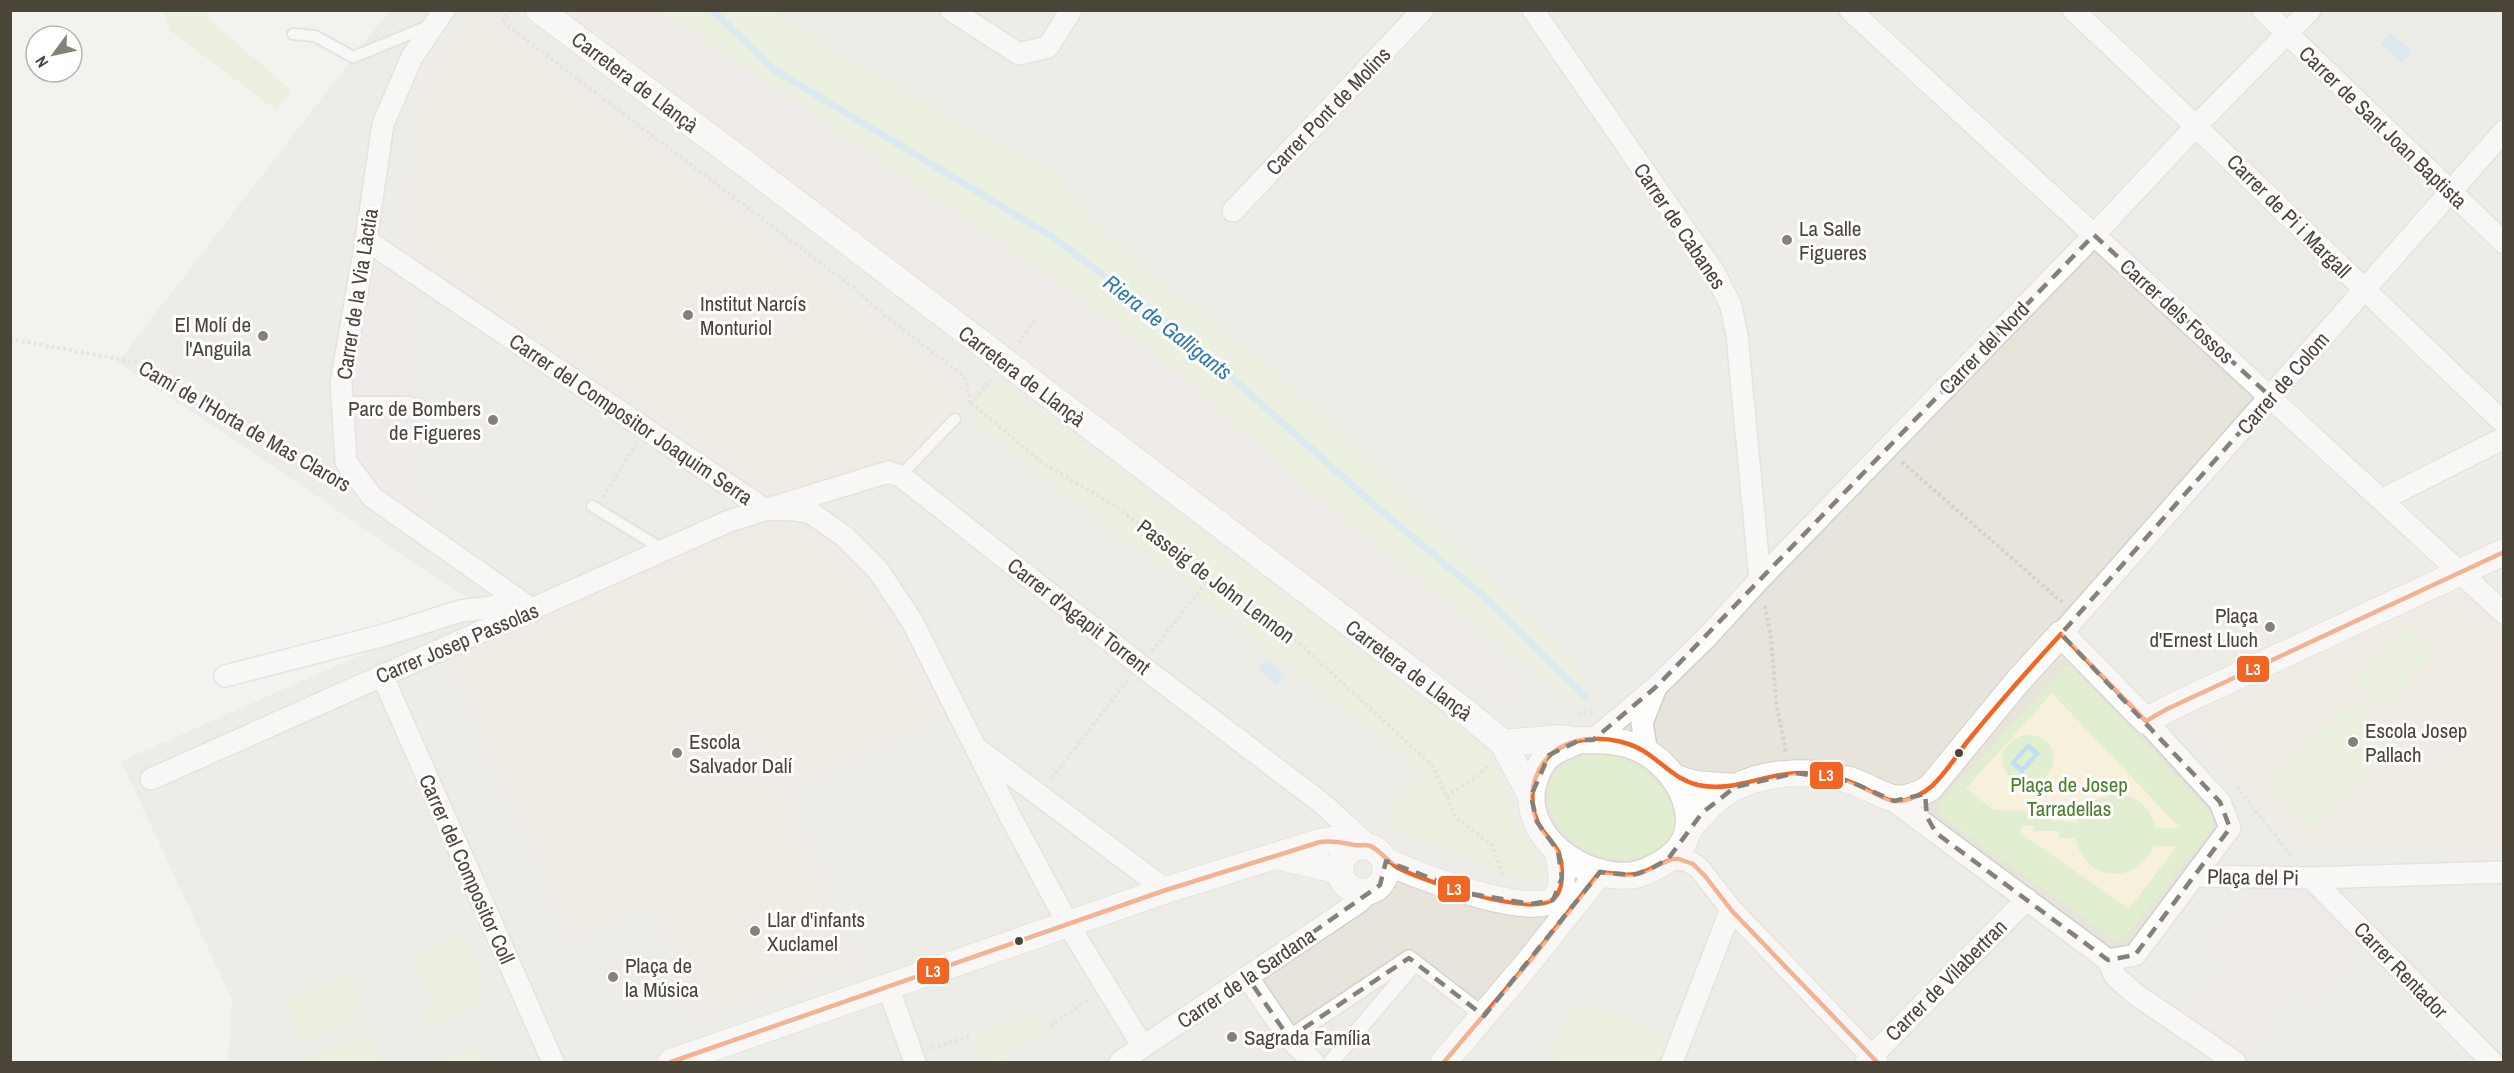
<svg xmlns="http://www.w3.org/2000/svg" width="2514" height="1073" viewBox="0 0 2514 1073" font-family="'Archivo Narrow',sans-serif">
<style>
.residential{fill:#e7e4dc}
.education{fill:#eae5da}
.green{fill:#e1eecf}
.sand{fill:#f7f0da;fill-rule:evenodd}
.parking{fill:#e6e3df}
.water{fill:#c0ddf1;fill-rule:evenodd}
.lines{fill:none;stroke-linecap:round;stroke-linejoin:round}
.stream{stroke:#c0ddf1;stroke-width:7}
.service-casing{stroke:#d2d0cb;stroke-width:14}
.pedestrian-casing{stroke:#d2d0cb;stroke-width:18}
.minor-casing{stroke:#d2d0cb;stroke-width:24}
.tertiary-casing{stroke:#d2d0cb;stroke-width:28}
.path{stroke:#d3d2cc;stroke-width:4;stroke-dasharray:3 3;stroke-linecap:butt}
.service{stroke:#fdfdfc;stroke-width:10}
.pedestrian{stroke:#fdfdfc;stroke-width:15}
.minor{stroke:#fdfdfc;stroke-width:21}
.tertiary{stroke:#fdfdfc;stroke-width:26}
.bus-1-casing{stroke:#fff;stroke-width:9}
.bus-1{stroke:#f26522;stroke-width:4.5}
.marked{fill:none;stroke:#868178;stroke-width:4.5;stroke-dasharray:12 8;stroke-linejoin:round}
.poi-dot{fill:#868178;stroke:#fff;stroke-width:2}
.bus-dot{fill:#4b4439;stroke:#fff;stroke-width:2}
.labels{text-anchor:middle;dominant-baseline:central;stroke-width:6;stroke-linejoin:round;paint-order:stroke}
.street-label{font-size:21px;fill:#4b4439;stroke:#fff}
.poi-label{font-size:21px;fill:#4b4439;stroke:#fff;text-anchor:start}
.park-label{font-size:21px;fill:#4a7f2a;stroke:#fff}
.water-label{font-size:22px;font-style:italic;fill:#2e7ab2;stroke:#fff}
.line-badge{stroke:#fff;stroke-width:2}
.badge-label{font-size:16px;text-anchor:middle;font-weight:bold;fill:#fff}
</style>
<rect width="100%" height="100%" fill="#f4f2ee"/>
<!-- residential -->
<path class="residential" d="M389,11H661L1538,625L1260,360L1097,231L1054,174L1032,159L958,123L841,56L769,11H2503V1062H228L232,1000L121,761L476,604L118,362Z"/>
<!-- education -->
<path class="education" d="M483,17L967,393L911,461L888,456L778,497L410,248L428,74L464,29Z
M777,525L809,534L830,547L849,566L880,610L910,660L940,717L782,788L856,962L699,1017L656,900L679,890L575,935L451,659L738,534Z
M2452,586L2503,635V848L2456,849L2455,842H2445L2441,846L2300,844L2176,716Z"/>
<!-- green -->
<path class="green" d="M163,11H206L207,17L292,91L277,111L170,31Z
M661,11H769L841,56L958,123L1032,159L1054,174L1097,231L1260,360L1538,625L1580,669L1585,682L1576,693H1563L1247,440Z
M1001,382L1477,741L1501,777L1513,822L1543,868L1540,882C1484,869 1434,845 1383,820L1425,771L973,420L971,403Z
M2405,626L2434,653L2381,710L2352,683Z
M2070,665L2214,816L2212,829L2126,936L2119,940L2114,939L1939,815L1937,809L1941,802L2065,666Z
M2355,699L2399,746L2311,830L2267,784Z
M1602,754C1613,756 1622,758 1632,763C1653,774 1679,804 1674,829C1671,841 1658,850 1648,854C1565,885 1497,760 1602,754Z
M463,934L485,984L473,989L480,1004L425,1030L418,1015L435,1007L412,956Z
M348,973L367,1016L303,1042L285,1001Z
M1583,1003L1666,1036L1655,1062H1565L1544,1048Z
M1040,1013L1050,1026L997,1062H990L971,1036Z
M370,1032L384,1062H304Z
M476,1046L484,1062H438Z"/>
<!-- sand -->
<path class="sand" d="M2052,693L2066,708L2180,828H2155C2147,783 2086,785 2076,827V822L2052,821V812L1993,810L1966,788ZM2028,734C2083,743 2036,813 2008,775C1994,757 2009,737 2028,734Z
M2023,826H2033L2034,831H2058L2059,838H2075C2085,882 2135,887 2154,846H2177L2129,909L2019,832Z"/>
<!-- parking -->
<path class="parking" d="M570,11H662L1055,280L1156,354L1521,681L1507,693L1443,672L1017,346Z
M386,274L420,297L410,303V393L370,390L355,385L365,289L378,276Z
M410,412V469L424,516L373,490L355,462L354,419L367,413Z
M2312,889L2360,939L2314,1004L2291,986L2241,1057L2184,1018L2227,963L2211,949L2258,890Z"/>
<!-- water -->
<path class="water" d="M2391,33L2412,51L2401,63L2381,44Z
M1267,660L1285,674L1277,685L1259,671L1261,664Z
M2028,743L2040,753L2022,774L2010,763ZM2028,749L2034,754L2022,767L2016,762Z"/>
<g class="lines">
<!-- stream -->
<path class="stream" d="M712,10L776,71L1051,236L1186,337L1378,508L1481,594L1585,696"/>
<defs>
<path id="service" d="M293,34L315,36L353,57L429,26
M342,402H410
M900,476L955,419
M592,506L664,550"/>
<path id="pedestrian" d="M1289,1038L1409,958L1484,1016
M1331,1062L1415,963"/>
<path id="minor" d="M444,10L412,57L383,124L366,240L341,383L346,462L372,497L533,610
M951,10L1019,54L1048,47L1071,10
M1533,10L1714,272L1731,306L1737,336L1760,579
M1850,10L2504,613
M2073,10C2219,146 2359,286 2504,423
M2263,10L2504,243
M1233,211L1423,10
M366,240L764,509L796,510L811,513L844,536L878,570L912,621L1010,816L1068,924L1143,1047
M2381,500L2504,438
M2061,634L2504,131
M382,675L553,1062
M225,676L388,634L460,611L523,603
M1593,740L1657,686L1707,637L1760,579L2094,235L2197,125L2310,10
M979,750L1166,890
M1647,753L1642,723L1655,690
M151,779L729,521L888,472L900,476L911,484L1140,665L1323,804L1369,846
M1894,801L2108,960L2135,955L2230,828L2220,802L2146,721
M1668,859L1687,860L1699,868L1731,909L1877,1062
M2194,876L2311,878L2504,872
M2311,878L2492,1062
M2108,960L2115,976L2135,994L2235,1062
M1248,978L1289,1038L1313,1062
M888,987L915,1062
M1120,1062L1359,902L1369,892
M1672,1062L1731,909
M1866,1062L2027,899"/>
<path id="tertiary" d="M539,10L739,159L1462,709L1503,743L1531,796
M1580,740C1602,740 1626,740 1646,752C1685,775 1711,835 1662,863C1653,868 1643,874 1633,875C1584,882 1521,837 1533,785C1536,774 1540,764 1547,757C1556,748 1569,745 1580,740Z
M1503,743L1561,738L1573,740
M1675,778L1695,784L1735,787
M1688,830C1702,814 1716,796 1736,787C1769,770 1814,770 1849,780C1884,791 1891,811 1930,788L2018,681L2061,634L2146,721L2167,709L2504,552
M1340 869a23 23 0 1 1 46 0a23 23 0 1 1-46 0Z
M1281,857L1340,871
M1386,861C1412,874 1530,919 1554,899C1567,889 1560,864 1558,851
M671,1062L1166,890L1320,842L1337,839L1358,846
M1444,1062L1528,963L1600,872"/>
</defs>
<!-- service casing -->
<use href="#service" class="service-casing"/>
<!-- pedestrian casing -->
<use href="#pedestrian" class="pedestrian-casing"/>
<!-- minor casing -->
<use href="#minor" class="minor-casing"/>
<!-- tertiary casing -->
<use href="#tertiary" class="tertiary-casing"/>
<!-- path -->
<path class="path" d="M512,10L501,21L855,289L884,315L964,376L971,403
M10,339L146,364L328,473
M1019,343L1034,321
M971,403L1044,464L1112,504L1175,551L1207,581L1277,623L1433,766L1456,818L1492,845L1504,878
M971,404L991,380
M1902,462L2063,603
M603,497L636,445
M1765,606L1771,637L1776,701L1786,753
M1152,651L1207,581
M1578,715L1594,711
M1052,778L1128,680
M2237,787L2292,857
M1446,796L1474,779L1489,765
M1050,1026L1089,999
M932,1048L971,1036"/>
<!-- service -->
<use href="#service" class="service"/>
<!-- pedestrian -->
<use href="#pedestrian" class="pedestrian"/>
<!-- minor -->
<use href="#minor" class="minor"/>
<!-- tertiary -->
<use href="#tertiary" class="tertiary"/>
<defs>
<path id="bus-1" d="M671,1062L1166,890L1320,842C1333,840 1343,843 1355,845C1360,846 1365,844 1370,846C1379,849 1388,862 1398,868C1426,882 1522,914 1550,901C1565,894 1563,866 1559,853C1555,844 1547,837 1541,828C1528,808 1530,781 1544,762C1554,749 1568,742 1583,740C1606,736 1633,742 1651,756C1667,768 1678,780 1698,785C1735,793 1767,772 1804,773C1822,774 1841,777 1858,785C1870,790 1882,800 1895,801C1908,802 1923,794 1932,786C1946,773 1956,756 1967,742C1997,705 2029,669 2061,634L2146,721L2167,709L2504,552
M1444,1062L1528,963L1600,872L1624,875L1639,874L1672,859H1679L1693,864L1705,876L1732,911L1877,1062"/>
</defs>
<!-- bus-1 casing -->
<use href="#bus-1" class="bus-1-casing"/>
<!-- bus-1 -->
<use href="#bus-1" class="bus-1"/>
</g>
<!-- marked area -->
<path d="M0 0H2514V1073H0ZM2094,235L2271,397L2061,634L2220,802L2230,828L2135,955L2108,960L1936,833L1927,817L1925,794L1894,801L1849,781L1796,773L1735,787L1702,813L1668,859L1648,870L1633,875L1600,872L1484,1016L1409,958L1289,1038L1248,978L1380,885L1386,861L1472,894L1531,904L1553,900L1562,878L1558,851L1537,822L1531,796L1549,755L1580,740H1593L1657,686Z" fill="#f4f2ee" fill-opacity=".55" fill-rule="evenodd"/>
<path class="marked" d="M2094,235L2271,397L2061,634L2220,802L2230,828L2135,955L2108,960L1936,833L1927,817L1925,794L1894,801L1849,781L1796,773L1735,787L1702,813L1668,859L1648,870L1633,875L1600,872L1484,1016L1409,958L1289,1038L1248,978L1380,885L1386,861L1472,894L1531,904L1553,900L1562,878L1558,851L1537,822L1531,796L1549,755L1580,740H1593L1657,686Z"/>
<!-- markers -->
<g class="poi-dot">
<circle cx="1787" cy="240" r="6"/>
<circle cx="688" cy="315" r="6"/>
<circle cx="263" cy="336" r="6"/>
<circle cx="493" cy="420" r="6"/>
<circle cx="2270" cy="627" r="6"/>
<circle cx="2353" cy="742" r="6"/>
<circle cx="677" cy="753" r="6"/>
<circle cx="755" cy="931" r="6"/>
<circle cx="613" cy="977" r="6"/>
<circle cx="1232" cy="1037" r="6"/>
</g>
<g class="bus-dot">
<circle cx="1959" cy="753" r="5"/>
<circle cx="1019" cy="941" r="5"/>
</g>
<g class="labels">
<!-- street labels -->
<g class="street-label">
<text transform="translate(635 82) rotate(37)">Carretera de Llançà</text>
<text transform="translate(1328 111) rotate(-46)">Carrer Pont de Molins</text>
<text transform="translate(2383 127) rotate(44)">Carrer de Sant Joan Baptista</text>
<text transform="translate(2289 216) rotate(45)">Carrer de Pi i Margall</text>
<text transform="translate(1680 226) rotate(56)">Carrer de Cabanes</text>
<text transform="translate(357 294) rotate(-81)">Carrer de la Via Làctia</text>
<text transform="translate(2177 311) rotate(42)">Carrer dels Fossos</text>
<text transform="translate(1984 348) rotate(-46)">Carrer del Nord</text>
<text transform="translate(1022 376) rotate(37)">Carretera de Llançà</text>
<text transform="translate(2283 383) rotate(-49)">Carrer de Colom</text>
<text transform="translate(631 419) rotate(34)">Carrer del Compositor Joaquim Serra</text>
<text transform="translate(245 426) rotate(30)">Camí de l'Horta de Mas Clarors</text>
<text transform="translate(1216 581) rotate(37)">Passeig de John Lennon</text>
<text transform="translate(1079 616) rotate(38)">Carrer d'Agapit Torrent</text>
<text transform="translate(457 643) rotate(-23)">Carrer Josep Passolas</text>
<text transform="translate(1409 670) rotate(37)">Carretera de Llançà</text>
<text transform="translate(467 869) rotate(66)">Carrer del Compositor Coll</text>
<text transform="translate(2253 877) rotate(1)">Plaça del Pi</text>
<text transform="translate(2401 970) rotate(46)">Carrer Rentador</text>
<text transform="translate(1246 978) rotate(-34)">Carrer de la Sardana</text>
<text transform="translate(1946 980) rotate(-45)">Carrer de Vilabertran</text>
</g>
<!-- poi labels -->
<g class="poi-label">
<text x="1799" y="228">La Salle<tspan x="1799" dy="24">Figueres</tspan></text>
<text x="700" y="303">Institut Narcís<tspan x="700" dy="24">Monturiol</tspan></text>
<text x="251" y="324" text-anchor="end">El Molí de<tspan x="251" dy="24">l'Anguila</tspan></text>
<text x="481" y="408" text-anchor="end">Parc de Bombers<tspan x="481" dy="24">de Figueres</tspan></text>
<text x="2258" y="615" text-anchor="end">Plaça<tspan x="2258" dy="24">d'Ernest Lluch</tspan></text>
<text x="2365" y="730">Escola Josep<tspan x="2365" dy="24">Pallach</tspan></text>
<text x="689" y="741">Escola<tspan x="689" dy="24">Salvador Dalí</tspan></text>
<text x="767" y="919">Llar d'infants<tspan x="767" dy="24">Xuclamel</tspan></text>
<text x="625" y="965">Plaça de<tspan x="625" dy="24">la Música</tspan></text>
<text x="1244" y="1037">Sagrada Família</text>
</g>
<!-- park labels -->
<g class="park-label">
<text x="2069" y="784">Plaça de Josep<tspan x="2069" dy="24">Tarradellas</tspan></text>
</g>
<!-- water labels -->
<g class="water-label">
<text transform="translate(1168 327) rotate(38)">Riera de Galligants</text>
</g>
</g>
<g class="line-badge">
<rect x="2236" y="655" width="34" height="28" rx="6" fill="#f26522"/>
<rect x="1809" y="761" width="35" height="29" rx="6" fill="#f26522"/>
<rect x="1437" y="875" width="34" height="28" rx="6" fill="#f26522"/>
<rect x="916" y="957" width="34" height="28" rx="6" fill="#f26522"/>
</g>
<g class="badge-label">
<text x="2253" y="675">L3</text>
<text x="1826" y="781">L3</text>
<text x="1454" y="895">L3</text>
<text x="933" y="977">L3</text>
</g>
<!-- border -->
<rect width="2514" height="1073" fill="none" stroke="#4b4439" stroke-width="24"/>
<!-- north arrow -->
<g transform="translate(54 54) rotate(237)"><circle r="28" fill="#ffffff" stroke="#b7b4b0" stroke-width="1.5"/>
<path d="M0-4.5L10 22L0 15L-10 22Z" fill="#868178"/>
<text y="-9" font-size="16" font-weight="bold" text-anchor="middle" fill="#4b4439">N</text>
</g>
</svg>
